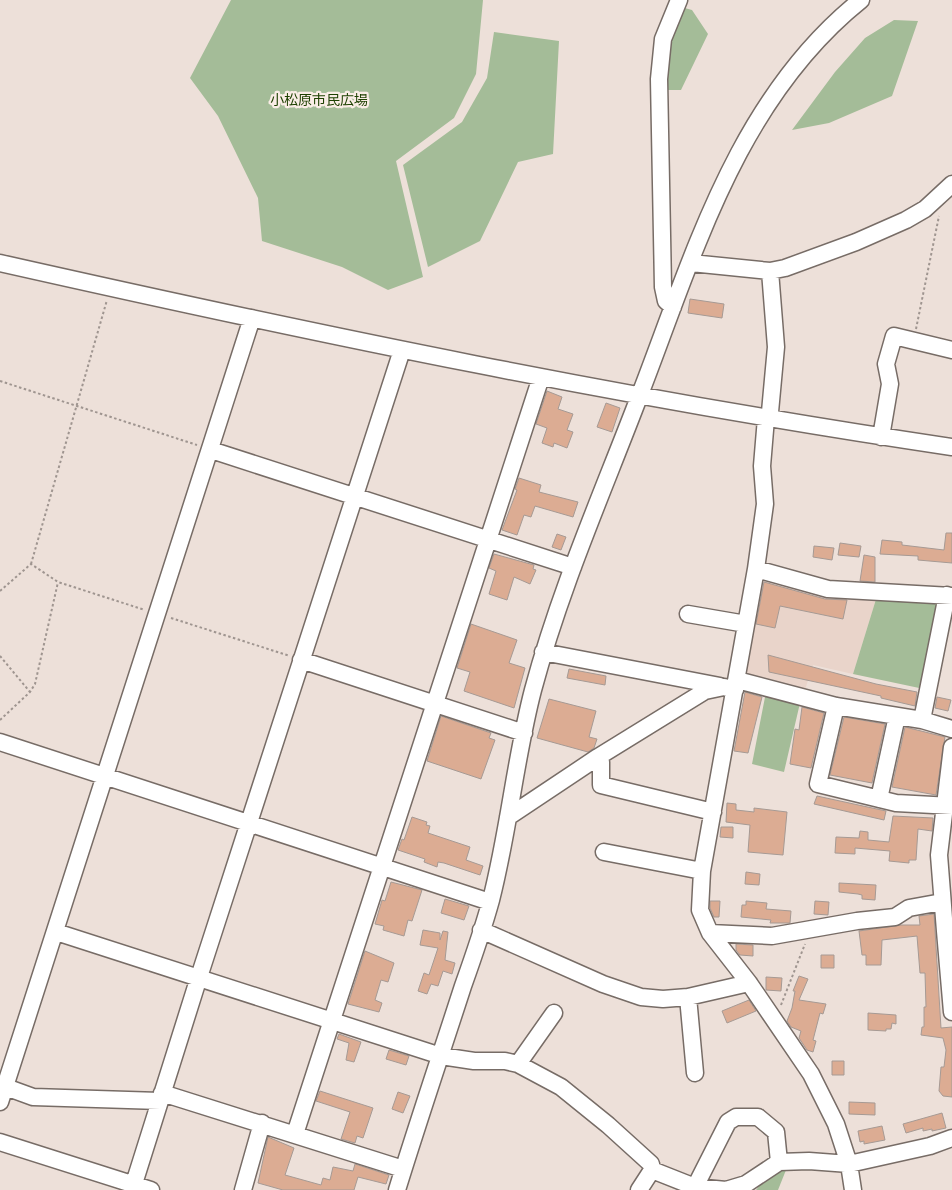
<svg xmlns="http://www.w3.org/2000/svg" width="952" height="1190" viewBox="0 0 952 1190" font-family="'Noto Sans','Noto Sans JP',sans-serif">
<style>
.built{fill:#e9d4ca}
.green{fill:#a4bc98}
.building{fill:#dcac93;stroke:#a69a94}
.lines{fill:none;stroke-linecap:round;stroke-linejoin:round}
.minor-casing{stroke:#776c66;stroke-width:19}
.path{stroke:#9f9590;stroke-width:2;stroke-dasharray:2.5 2.5;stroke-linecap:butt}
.minor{stroke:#fff;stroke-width:16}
.labels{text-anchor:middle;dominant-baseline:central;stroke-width:4.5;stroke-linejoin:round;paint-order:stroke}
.park-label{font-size:14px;fill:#1e4102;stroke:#faede6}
</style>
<rect width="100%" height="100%" fill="#ede0d9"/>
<!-- built -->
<path class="built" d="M759,574L877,596L853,674L813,665L804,693L741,674Z"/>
<!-- green -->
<path class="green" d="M231,0H483L476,74L454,118L396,161L423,277L388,290L342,267L262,241L258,198L218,116L190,78Z
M681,7L692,10L708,34L681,90H662L666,45Z
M894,20L918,21L892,96L829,123L792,130L835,72L865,38Z
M494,32L559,41L553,154L518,162L480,241L428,267L403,165L462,122L487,78Z
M877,596L940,598L924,689L853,674Z
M766,692L800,703L784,772L752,764Z
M788,1165L778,1190H756L772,1170Z"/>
<!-- building -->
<path class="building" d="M690,299L724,304L722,318L688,313Z
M547,391L562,397L558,409L573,414L567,430L573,432L567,448L554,443L553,447L542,443L547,428L536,424Z
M606,403L620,408L612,432L597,427Z
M519,478L541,485L539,492L578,502L573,517L535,506L531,517L524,515L517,535L502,530L517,490L515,489Z
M946,533H952V563L918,560V556L880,554L882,540L902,542V545L944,550Z
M557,534L566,537L561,550L552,547Z
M840,543L861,546L859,557L838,555Z
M814,546L834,548L832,560L813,557Z
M494,554L534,565L533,569L536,570L530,584L514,577L507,600L489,594L496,571L489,568Z
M864,555L875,557V582L860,581Z
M764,582L825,599L847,600L843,619L780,606L775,628L756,624Z
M471,624L517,640L509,663L525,668L514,708L464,691L470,672L457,668Z
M768,655L876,684L917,692L915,706L881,698V696L769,672Z
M569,669L606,676L605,685L567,678Z
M745,692L762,697L748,753L734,751Z
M937,697L951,700L948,711L935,708Z
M549,699L596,711L589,737L597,739L594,748L588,752L537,738Z
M802,707L824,713L811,768L790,764L795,729L799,730Z
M441,716L491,733L489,738L495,740L481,779L427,761Z
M844,717L885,724L872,783L830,775Z
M905,727L945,737L936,795L892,787Z
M817,796L886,811L884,820L814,804Z
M727,803L736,804V810L754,812V808L787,812L783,855L748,852L750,825L726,822Z
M893,816L933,818L932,831L918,829L916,860H909V863L889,861L890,851L855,848V854L835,853L836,837L859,838L860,831L868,832V840L889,842Z
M412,817L427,822L426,825L430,826L428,833L470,847L466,860L483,866L480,875L444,863L438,862L437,867L424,862L425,859L398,850L402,839L404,840Z
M721,827H733V838L720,837Z
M746,872L760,874L759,885L745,884Z
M391,882L422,890L412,921L408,920L404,936L383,930L384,926L375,924L382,900L385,901Z
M839,883L876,885L875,900L862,899V895L858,894L839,892Z
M445,899L469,906L464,920L441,913Z
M710,901H720L719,917H714L710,908Z
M746,901L767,903L766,909L791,911L790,923H770L771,920L741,917L742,905H746Z
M815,901L829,902L828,915L814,914Z
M934,914L941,1028L952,1027V1097L943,1096L939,1091L941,1067H944L946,1050L943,1038L921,1035L922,1027H924V1007H926L925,973H920L917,936L882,940L881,965H866V955H862L859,931L901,925H920L919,916Z
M423,930L440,933V940L443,931L448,932L445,960L455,963L452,974L443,971L438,986L431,984L427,994L418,991L424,973L429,975L438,948L420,945Z
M736,944L753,945V956L740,955L736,950Z
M365,951L394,963L388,982L381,980L375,1000L382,1003L379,1012L348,1004Z
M821,955H834V968H821Z
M799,976L808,979L799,1000L826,1004L823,1014L820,1013L813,1040L816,1041L813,1052L807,1050L799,1038L801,1031L791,1027L787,1021L792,1008L795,991H793Z
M766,977L782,978L781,991L766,990Z
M749,1000L756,1011L727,1023L722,1011Z
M868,1013L896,1015V1024L892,1023L891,1029H886V1031L868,1030Z
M339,1034L361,1042L354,1062L346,1060L349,1043L337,1039Z
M389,1050L409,1056L406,1065L386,1059Z
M832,1061H844V1075H832Z
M320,1091L373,1108L363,1138L357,1136L355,1143L341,1139L350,1112L316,1101Z
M398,1092L410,1096L403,1113L392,1109Z
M849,1102L875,1103V1115L849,1114Z
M942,1113L946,1128L932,1131V1129L923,1131V1128L906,1133L903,1124Z
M882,1126L885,1140L864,1144V1141L860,1142L858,1131Z
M268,1137L294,1148L285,1175L321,1185L323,1178L330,1180L333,1167L353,1171L355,1164L389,1175L386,1184L358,1177L354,1190H283L258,1183Z"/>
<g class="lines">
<defs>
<path id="minor" d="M0,263C315,334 632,400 952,447
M691,263L770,271L785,268L856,242L906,220L925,209L952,184
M770,271L776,347L770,412L766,418L762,466L765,504L756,569L702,871L700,910L710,933L749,983L811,1074L836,1124L849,1164L853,1190
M673,307L666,301L663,287L659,79L663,39L679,0
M881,437L890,384L886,364L894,336L952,350
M211,450L573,567
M756,569L828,589L952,596
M688,614L746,624
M543,652L720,686
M301,660L524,733
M737,680L836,706L922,720L952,729
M836,706L818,784L896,803L952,806
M922,720L947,595
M0,742L490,902
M952,747L939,855L945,931L952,930
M598,757L601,762V785L713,812
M879,799L897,716
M508,817L598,757L705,691L724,687L735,690
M604,852L702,871
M481,930L603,984L641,997L663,999L688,997L749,983
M945,931L952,1012
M56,932L441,1056L474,1061H505L518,1064L561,1087L608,1125L651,1164L652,1170
M710,933L772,936L857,921L895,917L909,908L942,902
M688,997L695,1073
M518,1064L554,1013
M0,1085L33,1097L160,1101
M162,1093L403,1169
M0,1102L252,318
M295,1134L541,377
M0,1142L151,1190
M695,1187L728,1122L736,1117H758L776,1132L779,1162
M132,1190L199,977L402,350
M243,1190L262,1123
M397,1190C418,1122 441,1054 463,986C473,958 483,929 491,900C509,830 515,759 533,690C560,589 602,494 639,397C694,255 737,99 861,0
M639,1190L652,1170L695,1187L726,1190L746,1184L779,1162L809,1161L849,1164L930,1146L952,1138"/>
</defs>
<!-- minor casing -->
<use href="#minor" class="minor-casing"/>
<!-- path -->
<path class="path" d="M916,329L939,216
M0,381L197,445
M31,564L107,300
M0,591L31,564L58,582L145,610
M171,618L290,656
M0,656L30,692
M0,720L30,692L35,684L58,582
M781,1005L805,944"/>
<!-- minor -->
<use href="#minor" class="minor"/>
</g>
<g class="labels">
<!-- park labels -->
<g class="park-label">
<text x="319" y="99">小松原市民広場</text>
</g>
</g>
</svg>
